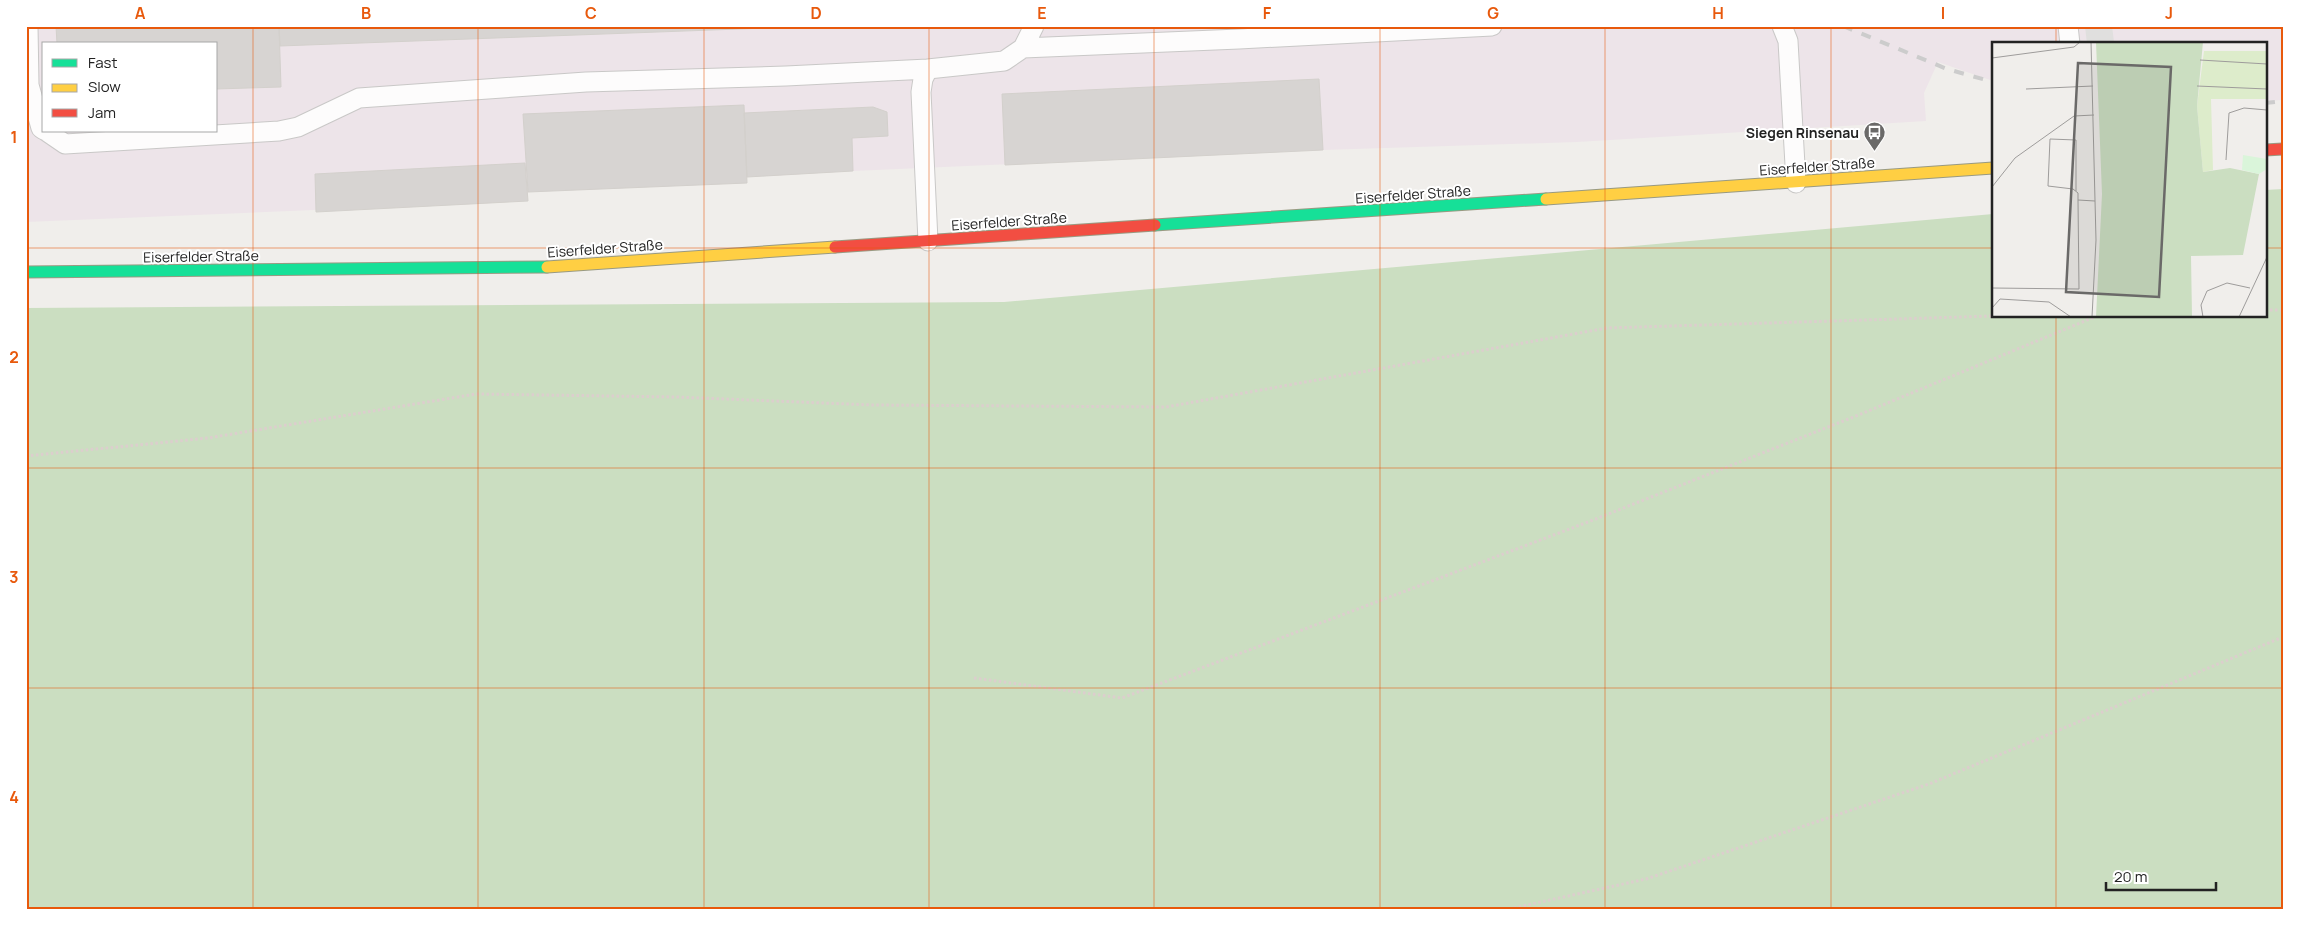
<svg xmlns="http://www.w3.org/2000/svg" width="2309" height="935" viewBox="0 0 2309 935" font-family="Manrope,sans-serif">
<style>
.industrial{fill:#ede4e9;fill-rule:evenodd}
.forest{fill:#cbdec1}
.parking{fill:#e0dfde}
.building{fill:#d7d4d2;stroke:#d3d0cc}
.lines{fill:none;stroke-linecap:round;stroke-linejoin:round}
.lane-casing{stroke:#c9c8c7;stroke-width:21}
.fast-casing{stroke:#999a82;stroke-width:13}
.slow-casing{stroke:#999a82;stroke-width:13}
.jam-casing{stroke:#999a82;stroke-width:13}
.path{stroke:#dccecd;stroke-width:3;stroke-dasharray:2.5 2.5;stroke-linecap:butt}
.lane{stroke:#fdfcfc;stroke-width:19}
.fast{stroke:#16e098;stroke-width:11}
.slow{stroke:#ffcf43;stroke-width:11}
.jam{stroke:#f24e42;stroke-width:11}
.rail{stroke:#ccc;stroke-width:4;stroke-dasharray:10 10;stroke-linecap:butt}
.grid{fill:none;stroke:#e8590c;stroke-width:1;stroke-opacity:0.55}
.labels{text-anchor:middle;dominant-baseline:central;stroke-width:4;stroke-linejoin:round;paint-order:stroke}
.poi-label{font-size:14px;font-weight:bold;fill:#222;stroke:#fff;text-anchor:end}
.street-label{font-size:14px;fill:#222;stroke:#fff}
.inset-road{fill:none;stroke:#9e9c9b;stroke-width:1}
.view{fill:#6a6968;fill-opacity:0.15;stroke:#6a6968;stroke-width:2.5}
.inset-edge{fill:none;stroke:#222;stroke-width:2.5}
.neatline{fill:none;stroke:#e8590c;stroke-width:2}
.grid-label{font-size:16px;text-anchor:middle;font-weight:bold;fill:#e8590c}
</style>
<rect width="100%" height="100%" fill="#f0eeeb"/>
<!-- industrial -->
<path class="industrial" d="M26,26H2283V100L2265,101V44H1993V81L1938,62L1924,93L1926,121L1577,142L1323,150L853,171L747,177V183L528,192V201L26,222ZM44,44H216V131H44Z"/>
<!-- forest -->
<path class="forest" d="M2283,189V909H26V308L1004,302L1993,214V316H2265V190Z"/>
<!-- parking -->
<path class="parking" d="M2085,26H2112L2114,42L2087,44Z"/>
<!-- building -->
<path class="building" d="M56,26H279L281,87L216,89V44H57Z
M279,26H820L280,46Z
M1319,79L1323,150L1005,165L1002,94Z
M744,105L747,183L528,192L523,114Z
M873,107L887,112L888,136L852,138L853,171L747,177L744,113Z
M525,163L528,201L316,212L315,174Z"/>
<g class="lines">
<defs>
<path id="lane" d="M28,26L29,85L41,128L44,130
M1782,26L1788,41L1796,183
M2068,26L2070,44
M1023,48L1239,39L1492,26
M46,131L65,144L279,131L298,127L359,98L586,82L786,76L928,69
M928,241L921,92L923,79L928,69L1004,61L1023,48L1034,26"/>
<path id="fast" d="M1155,225L1546,199
M26,272L547,267"/>
<path id="slow" d="M1546,199L1993,168
M547,267L835,247"/>
<path id="jam" d="M2265,150L2283,149
M835,247L1155,225"/>
</defs>
<!-- lane casing -->
<use href="#lane" class="lane-casing"/>
<!-- fast casing -->
<use href="#fast" class="fast-casing"/>
<!-- slow casing -->
<use href="#slow" class="slow-casing"/>
<!-- jam casing -->
<use href="#jam" class="jam-casing"/>
<!-- path -->
<path class="path" d="M2265,310H2283
M26,456L208,438L476,394L676,397L872,405L1166,407L1607,328L1993,316
M974,678L1122,698L1588,522L1861,414L2097,316
M1509,909L1646,879L1929,784L2283,637"/>
<!-- lane -->
<use href="#lane" class="lane"/>
<!-- fast -->
<use href="#fast" class="fast"/>
<!-- slow -->
<use href="#slow" class="slow"/>
<!-- jam -->
<use href="#jam" class="jam"/>
<!-- rail -->
<path class="rail" d="M1843,26L1947,69L1993,82
M2265,103L2283,101"/>
</g>
<!-- grid -->
<path class="grid" d="M253,26V909M478,26V909M704,26V909M929,26V909M1154,26V909M1380,26V909M1605,26V909M1831,26V909M2056,26V44M26,248H1993M2265,248H2283M2056,316V909M26,468H2283M26,688H2283"/>
<!-- icons -->
<defs>
<symbol id="bus-pin" viewBox="-11 -11 22 30"><path d="M0 17L-7.5 6A9.5 9.5 0 1 1 7.5 6Z" fill="#6a6968" stroke="#fff"/><path d="M-5-6H5V4H4V6H2V4H-2V6H-4V4H-5ZM-3.5-4V0h7V-4ZM-3.5 1.2v1.5H-2V1.2ZM2 1.2v1.5H3.5V1.2Z" fill="#fff"/></symbol>
</defs>
<g fill-rule="evenodd">
<use href="#bus-pin" x="1862" y="120" width="25" height="34"/>
</g>
<g class="labels">
<!-- poi labels -->
<g class="poi-label">
<text x="1859" y="132">Siegen Rinsenau</text>
</g>
<!-- street labels -->
<g class="street-label">
<text transform="translate(1817 166) rotate(-4)">Eiserfelder Straße</text>
<text transform="translate(1413 194) rotate(-4)">Eiserfelder Straße</text>
<text transform="translate(1009 221) rotate(-4)">Eiserfelder Straße</text>
<text transform="translate(605 248) rotate(-4)">Eiserfelder Straße</text>
<text transform="translate(201 256) rotate(-1)">Eiserfelder Straße</text>
</g>
</g>
<!-- overview -->
<g transform="translate(1992 42)">
<rect width="275" height="275" fill="#f0eeeb"/>
<path d="M212,9H275V57H219L221,128L211,130L205,64Z" fill="#ddeccb"/>
<path d="M104,0H211L205,64L211,130L238,126L267,132L251,213L199,214L200,275H104L110,152Z" fill="#cbdec1"/>
<path d="M251,113L275,117V127L267,132L250,128Z" fill="#daf5da"/>
<path class="inset-road" d="M99,0L104,198L100,275M0,16L82,5L88,0M208,18L275,22M205,44L275,47M34,47L101,44M234,118L237,71L252,66L275,68M0,145L23,116L82,74L102,73M84,149V98L58,97L56,144L81,147L86,151V158L103,159M0,246L87,247L86,158M0,266L8,257L57,260L79,275M211,275L209,263L215,249L235,241L258,246M247,275L275,215"/>
<path class="view" d="M86,21L179,25L167,255L74,250Z"/>
<rect width="275" height="275" class="inset-edge"/>
</g>
<!-- border -->
<rect width="2309" height="935" fill="none" stroke="#ffffff" stroke-width="55"/>
<!-- legend -->
<rect x="42" y="42" width="175" height="90" fill="#ffffff" stroke="#a7a7a7"/>
<rect x="52" y="59" width="25" height="8" fill="#16e098" stroke="#a7a7a7"/>
<text x="88" y="68" font-size="15" fill="#222222">Fast</text>
<rect x="52" y="84" width="25" height="8" fill="#ffcf43" stroke="#a7a7a7"/>
<text x="88" y="92" font-size="15" fill="#222222">Slow</text>
<rect x="52" y="109" width="25" height="8" fill="#f24e42" stroke="#a7a7a7"/>
<text x="88" y="118" font-size="15" fill="#222222">Jam</text>
<!-- scale -->
<path d="M2106 882v8h110v-8" fill="none" stroke="#222222" stroke-width="2.5"/>
<text x="2114" y="882" font-size="15" fill="#222222" stroke="#ffffff" stroke-width="4" paint-order="stroke">20 m</text>
<rect x="28" y="28" width="2254" height="880" class="neatline"/>
<g class="grid-label">
<text x="140" y="19">A</text>
<text x="366" y="19">B</text>
<text x="591" y="19">C</text>
<text x="816" y="19">D</text>
<text x="1042" y="19">E</text>
<text x="1267" y="19">F</text>
<text x="1493" y="19">G</text>
<text x="1718" y="19">H</text>
<text x="1943" y="19">I</text>
<text x="2169" y="19">J</text>
<text x="14" y="143">1</text>
<text x="14" y="363">2</text>
<text x="14" y="583">3</text>
<text x="14" y="803">4</text>
</g>
</svg>
